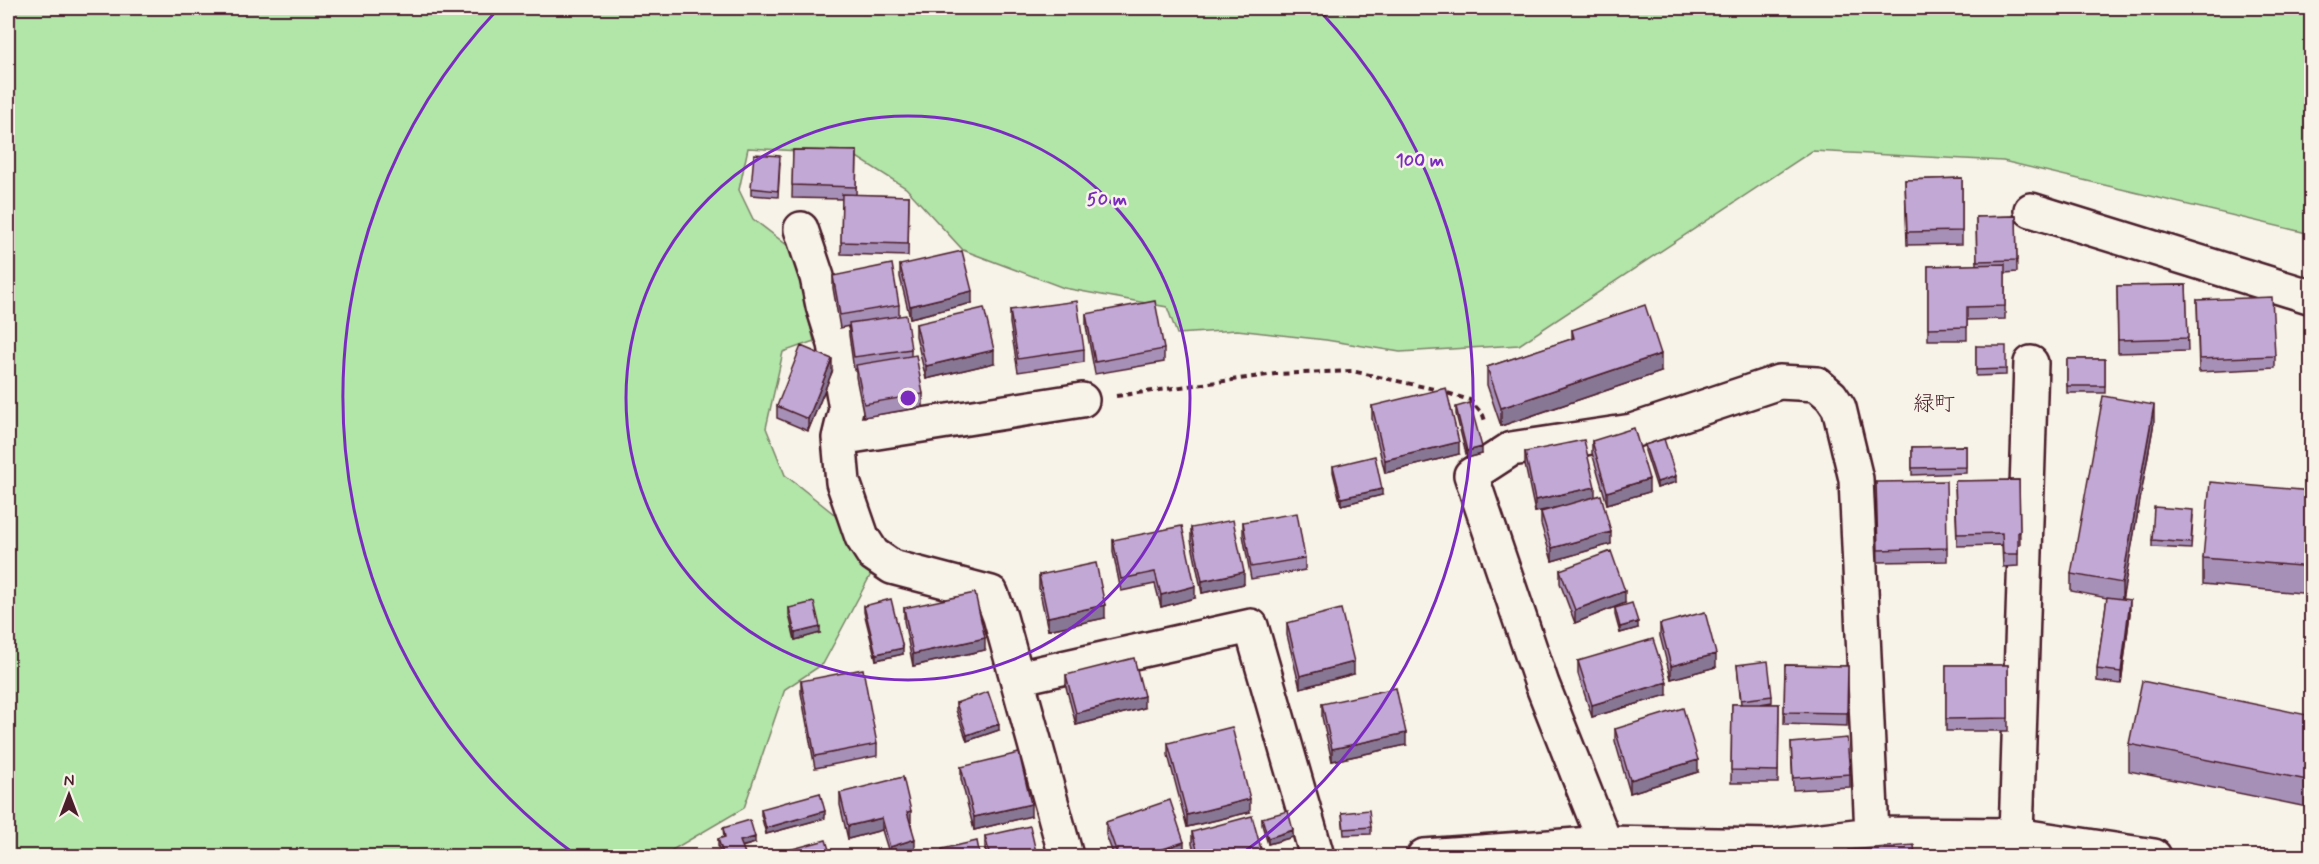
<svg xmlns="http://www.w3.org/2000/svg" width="2319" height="864" viewBox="0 0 2319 864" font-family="Mynerve,'Klee One',sans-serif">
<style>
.green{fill:#b1e6a8;stroke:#7e826a;stroke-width:1.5}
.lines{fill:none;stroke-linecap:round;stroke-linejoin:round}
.street-casing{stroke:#4a1f2b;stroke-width:38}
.path{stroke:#4a1f2b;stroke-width:4;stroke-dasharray:6 4.5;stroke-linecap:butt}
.street{stroke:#f7f3e8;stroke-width:33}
.wall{fill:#a790b7;stroke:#4a1f2b;stroke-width:1.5}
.shaded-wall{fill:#887695;stroke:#4a1f2b;stroke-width:1.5}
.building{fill:#c2a8d5;stroke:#4a1f2b;stroke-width:1.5}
.ring{fill:none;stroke:#7b2cbf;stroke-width:3}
.labels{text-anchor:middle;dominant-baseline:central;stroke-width:5;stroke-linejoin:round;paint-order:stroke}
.quarter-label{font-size:21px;fill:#4a1f2b;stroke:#f7f3e8}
.centre{fill:#7b2cbf;stroke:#f7f3e8;stroke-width:3}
.ring-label{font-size:18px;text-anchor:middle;font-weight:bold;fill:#7b2cbf;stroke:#f7f3e8;stroke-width:5;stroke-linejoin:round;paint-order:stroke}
</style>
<rect width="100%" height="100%" fill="#f7f3e8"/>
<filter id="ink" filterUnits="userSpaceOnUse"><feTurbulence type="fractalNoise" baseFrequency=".0167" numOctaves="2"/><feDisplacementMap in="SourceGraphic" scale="12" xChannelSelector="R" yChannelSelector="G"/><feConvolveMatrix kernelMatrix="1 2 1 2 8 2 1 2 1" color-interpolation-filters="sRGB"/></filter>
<g filter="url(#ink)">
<!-- green -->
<path class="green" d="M8,8H2311V234L2003,161L1812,151L1519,345L1400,352L1326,340L1237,330L1177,334L1167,307L1064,288L963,250L906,188L852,154L748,148L739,190L753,219L792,249L814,341L783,352L766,428L785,475L834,514L871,574L823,664L785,689L744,808L662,856H8Z"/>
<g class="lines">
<defs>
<path id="street" d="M2031,210L2312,297
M801,229L817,277L823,306L835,344L846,409L839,438L843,482L862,537L873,554L892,567L991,593L1000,617L1066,856
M839,438L1082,400
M1017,678L1251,626L1317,856
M2016,835L2031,363
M1605,843L1542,684L1471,475L1511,449L1632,431L1779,382L1817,384L1831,396L1839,408L1856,479L1872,834
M1424,856L1605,843L1773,846L1872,834L2016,835L2154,856"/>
</defs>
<!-- street casing -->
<use href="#street" class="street-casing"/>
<!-- path -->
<path class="path" d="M1116,396L1275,374L1352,371L1434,389L1470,400L1483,415L1486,424"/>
<!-- street -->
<use href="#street" class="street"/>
</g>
<!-- wall -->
<path class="wall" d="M793,150L857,151L856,195L909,196L908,256L841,254L842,199L792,198Z
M780,163L778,197L751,195V188Z
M1962,178V244L1907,245L1905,180Z
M2016,216L2017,272L2005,273V319L1967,320V340H1928V266L1977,265L1976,217Z
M900,265L972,303L910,318L900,277Z
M833,276L899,305V316L911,349V356L923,394V407L864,417L856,377V369L854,370L849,335V326L840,328L833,288Z
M2186,285L2188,351L2118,353L2117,286Z
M2197,300L2275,356V368L2199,372Z
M1010,310L1084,349V362L1018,372L1010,323Z
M1086,314L1164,349V362L1095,374L1086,326Z
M916,324L994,363L926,379L916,336Z
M1572,330L1661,372L1501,426L1487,385V367L1572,339Z
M1976,346L2006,369V375L1976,376Z
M2067,359H2105V393H2067Z
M832,372L808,431L777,418V406Z
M1372,406L1459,454L1385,473L1372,419Z
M1456,407L1482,454L1467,458L1456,414Z
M2154,422L2122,599L2130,613L2121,684L2097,681V669L2107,598L2071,591V574Z
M1592,441L1649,492L1607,504L1592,453Z
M1645,445L1676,482L1657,488L1645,451Z
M1966,446V473L1912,475V447Z
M1525,452L1595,497L1611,544L1552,561L1541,524V512L1554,508L1535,512L1525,465Z
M1333,466L1382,495L1341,505L1333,472Z
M2019,480L2020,545H2018V566L2003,567L2002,545L1957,546L1955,481Z
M1876,482L1947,548V561L1878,562Z
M2312,491V594L2203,584V558Z
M2193,516L2191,549L2152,547V540Z
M1243,522L1305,558V570L1251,579L1243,535Z
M1191,528L1244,584L1202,593L1191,540Z
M1113,540L1195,598L1161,607L1155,584L1121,591L1113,552Z
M1560,570L1625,603L1575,623L1560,583Z
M1039,575L1105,618L1048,630L1039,588Z
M864,606L903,654L876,660L864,612Z
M789,608L820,633L795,640L789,615Z
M904,608L985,650L913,666L904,621Z
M1615,608L1638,628L1620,633L1615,615Z
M1287,623L1354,674L1300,688L1287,635Z
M1660,624L1716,667L1671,679L1660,636Z
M1578,661L1667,695L1592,717L1578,674Z
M1737,665L1772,696V702L1760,704H1779L1778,783H1731L1732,704H1741Z
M1785,665L1848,666L1847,726L1784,724Z
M1946,665H2008V731H1946Z
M1066,675L1144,708L1076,725L1066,687Z
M801,681L877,744V756L815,768L801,693Z
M956,703L999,730L967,741L956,710Z
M1322,704L1406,745L1332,761L1322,717Z
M2312,716V808L2129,771V744Z
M1615,729L1698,772L1630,793L1615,741Z
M1168,743L1250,812L1187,827L1168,755Z
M1791,743L1850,774V787L1793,790Z
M961,767L1031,816L974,830L961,779Z
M840,793L911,823L915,852L900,856H890L882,830L848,839L840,805Z
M761,809L825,818L766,834L761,815Z
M1342,813L1371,827V834L1344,835Z
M1262,818L1293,837L1268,844L1262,825Z
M1106,822L1184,854L1178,856H1114L1106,835Z
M723,828L755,843L742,847L746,856H722L718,846V839L724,837Z
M1192,832L1263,856H1196L1192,844Z
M985,836L1037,856H987L985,848Z"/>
<!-- shaded-wall -->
<path class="shaded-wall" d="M972,291V303L910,318V306Z
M994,350V363L926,379V366Z
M1661,354V372L1501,426V408Z
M832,359V372L808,431V419Z
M2154,405V422L2122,601V583Z
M1459,442V454L1385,473V460Z
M1482,447V454L1467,458V451Z
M1676,476V482L1657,488V482Z
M1649,479V492L1607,504V492Z
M1595,487V500L1535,512V500Z
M1382,489V495L1341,505V498Z
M1611,532V544L1552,561V548Z
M1244,572V584L1202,593V581Z
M1195,586V598L1161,607V595Z
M1625,591V603L1575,623V610Z
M2130,600V613L2121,684V672Z
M1105,605V618L1048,630V617Z
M1638,622V628L1620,633V627Z
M820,627V633L795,640V633Z
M985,638V650L913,666V654Z
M903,648V654L876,660V654Z
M1716,654V667L1671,679V666Z
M1354,662V674L1300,688V676Z
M1667,682V695L1592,717V705Z
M1144,696V708L1076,725V713Z
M999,724V730L967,741V735Z
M1406,733V745L1332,761V749Z
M1698,760V772L1630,793V780Z
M1250,799V812L1187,827V815Z
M1031,804V816L974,830V817Z
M825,811V818L766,834V828Z
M911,811V823L907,824V812Z
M882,818V830L848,839V826Z
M1293,830V837L1268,844V838Z
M755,837V843L740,847V841Z
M915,839V852L900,856H890V847Z
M1184,842V854L1178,856H1142Z"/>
<!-- building -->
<path class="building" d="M793,150L857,151L856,187L792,185Z
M754,154L780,156L778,191L751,188Z
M1962,178V231L1907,232L1905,180Z
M842,194L909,196L908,244L841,242Z
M2016,216L2017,260L1977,261L1976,217Z
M962,251L972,291L910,306L900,265Z
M892,264L899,305L840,315L833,276Z
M2005,264V306L1967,307V327L1928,328V266Z
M2186,285L2188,338L2118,340L2117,286Z
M2272,297L2275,356L2199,359L2197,300Z
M1077,301L1084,349L1018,359L1010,310Z
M1155,301L1164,349L1095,362L1086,314Z
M1645,305L1661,354L1501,408L1487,367L1574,338L1572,330Z
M984,308L994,350L926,366L916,324Z
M906,315L911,349L854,357L849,323Z
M801,346L832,359L808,419L777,406Z
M1976,346H2006V369L1976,370Z
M916,355L923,394L864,404L856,365Z
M2067,359H2105V386H2067Z
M1446,388L1459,442L1385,460L1372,406Z
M2103,396L2154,405L2122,583L2071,574Z
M1470,403L1482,447L1467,451L1456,407Z
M1634,428L1649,479L1607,492L1592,441Z
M1664,439L1676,476L1657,482L1645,445Z
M1584,440L1595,487L1535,500L1525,452Z
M1966,446V467L1912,468V447Z
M1375,456L1382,489L1341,498L1333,466Z
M2019,480L2020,532H2018V554H2003L2002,533L1957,534L1955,481Z
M1946,481L1947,548L1878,550L1876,482Z
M2210,482L2312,491V567L2203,558Z
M1601,495L1611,532L1552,548L1541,512Z
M2154,507L2193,510L2191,543L2152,540Z
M1297,513L1305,558L1251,567L1243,522Z
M1233,520L1244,572L1202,581L1191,528Z
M1182,526L1195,586L1161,595L1155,572L1121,579L1113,540Z
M1611,551L1625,591L1575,610L1560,570Z
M1096,563L1105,605L1048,617L1039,575Z
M975,593L985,638L913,654L904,608Z
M2107,597L2130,600L2121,672L2097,669Z
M891,599L903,648L876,654L864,606Z
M814,602L820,627L795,633L789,608Z
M1632,603L1638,622L1620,627L1615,608Z
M1341,609L1354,662L1300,676L1287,623Z
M1705,612L1716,654L1671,666L1660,624Z
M1653,639L1667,682L1592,705L1578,661Z
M1134,658L1144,696L1076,713L1066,675Z
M1768,661L1772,696L1741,700L1737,665Z
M1785,665L1848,666L1847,713L1784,712Z
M1946,665H2008V718L1946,719Z
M863,669L877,744L815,756L801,681Z
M2142,681L2312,716V781L2129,744Z
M1396,688L1406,733L1332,749L1322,704Z
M988,692L999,724L967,735L956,703Z
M1732,704H1779L1778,771L1731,770Z
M1683,708L1698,760L1630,780L1615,729Z
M1232,727L1250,799L1187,815L1168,743Z
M1847,738L1850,774L1793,778L1791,743Z
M1019,753L1031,804L974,817L961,767Z
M903,777L911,811L907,812L915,839L890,847L882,818L848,826L840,793Z
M820,793L825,811L766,828L761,809Z
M1170,800L1184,842L1142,856H1118L1106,822Z
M1369,810L1371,827L1344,829L1342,813Z
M1288,811L1293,830L1268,838L1262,818Z
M1252,816L1263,856H1199L1192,832Z
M750,820L755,837L740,841L746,856H724L718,839L725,837L723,828Z
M1030,826L1037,856H990L985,836Z
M826,840L831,856H775L774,854Z
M977,841L980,856H943L942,849Z
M1914,845L1915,856H1850L1849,850Z
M692,851L695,856H682Z
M1745,854V856H1671Z"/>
</g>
<!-- distance rings -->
<g class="ring">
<circle cx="908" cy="398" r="282"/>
<path d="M576 855A565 565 0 0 1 498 9M1318 9A565 565 0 0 1 1240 855"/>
</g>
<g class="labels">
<!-- quarter labels -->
<g class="quarter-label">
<text x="1934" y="404">緑町</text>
</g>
</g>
<circle cx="908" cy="398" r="9" class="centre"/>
<g class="ring-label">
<text x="1420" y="166">100 m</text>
<text x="1107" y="205">50 m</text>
</g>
<!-- margin -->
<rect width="2319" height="864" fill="none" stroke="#f7f3e8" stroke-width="30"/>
<rect x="15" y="15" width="2289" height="834" fill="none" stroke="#4a1f2b" stroke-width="2" filter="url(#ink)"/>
<!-- north arrow -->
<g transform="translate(69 795)" stroke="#f7f3e8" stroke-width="4.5" paint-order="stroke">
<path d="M0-4.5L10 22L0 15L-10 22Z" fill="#4a1f2b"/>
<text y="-9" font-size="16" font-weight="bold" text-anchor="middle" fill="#4a1f2b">N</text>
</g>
</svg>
